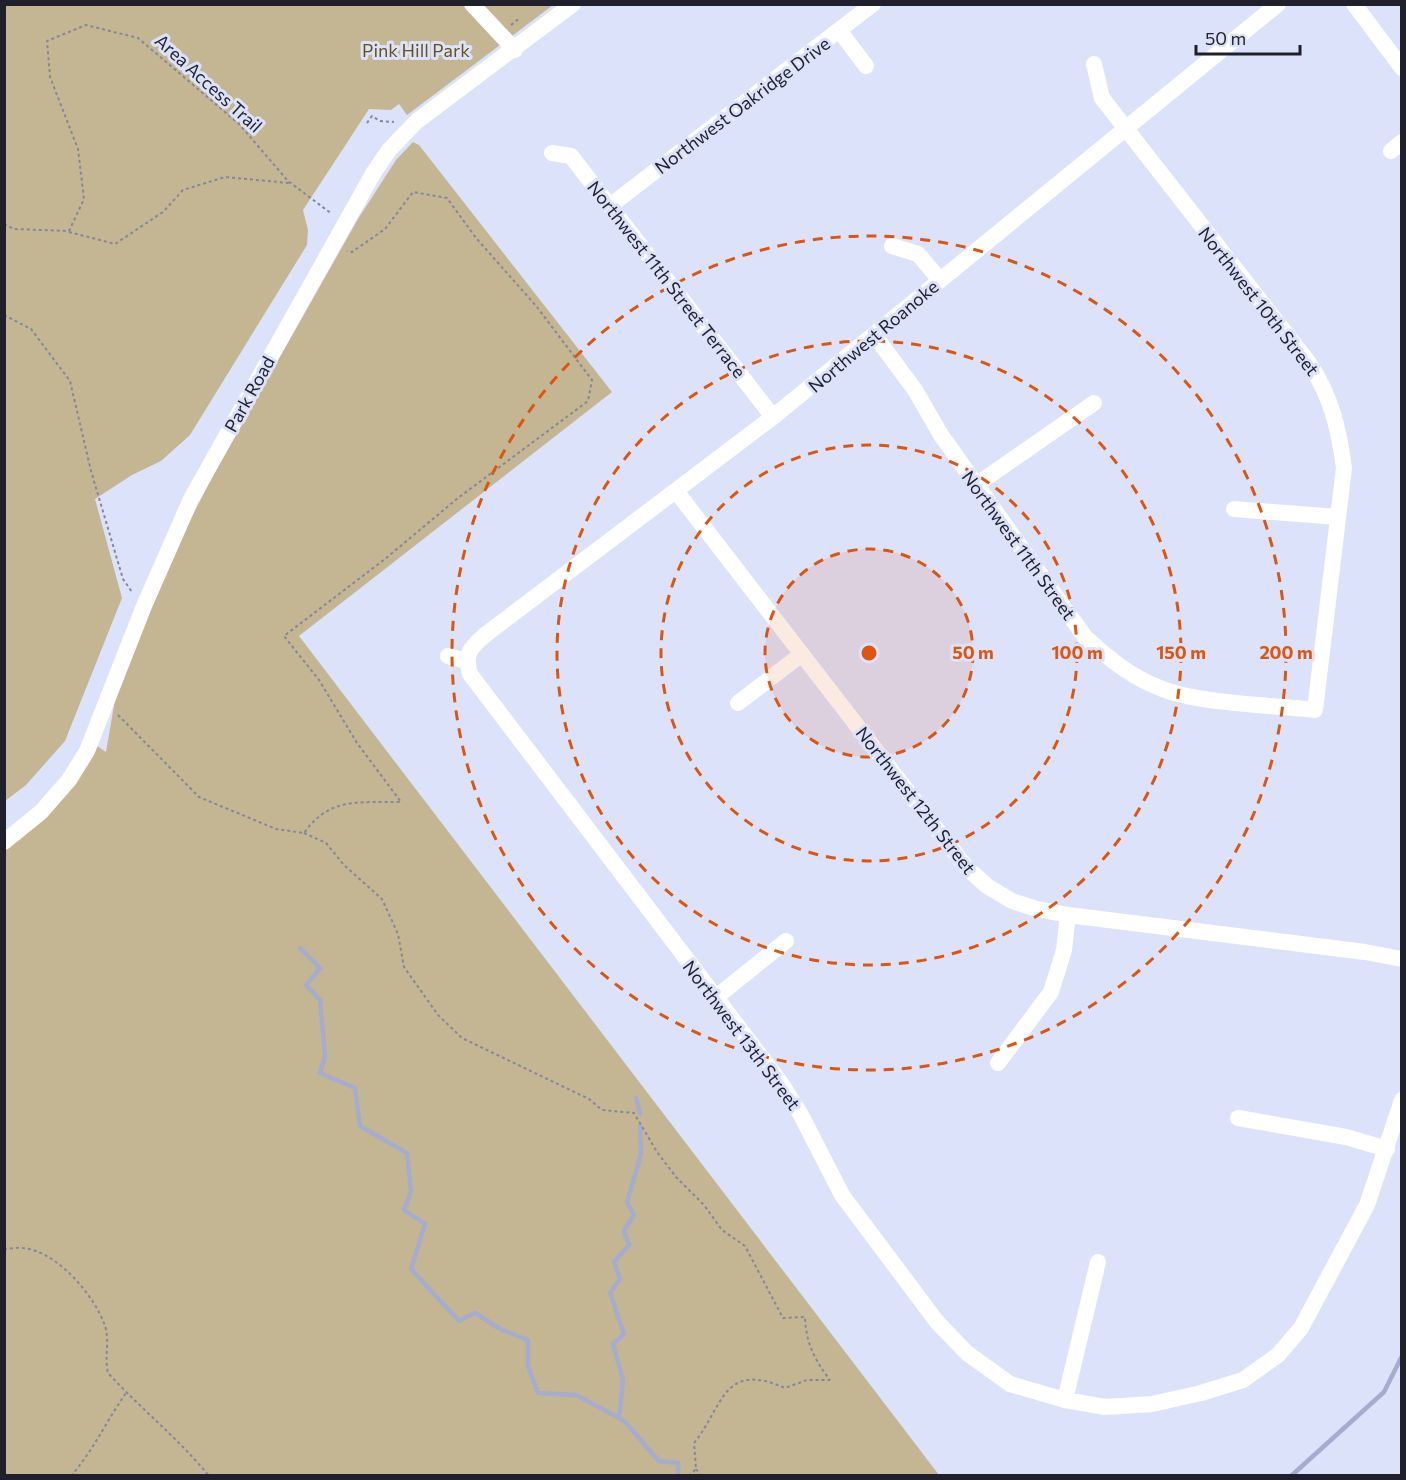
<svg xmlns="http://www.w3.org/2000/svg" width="1406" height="1480" viewBox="0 0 1406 1480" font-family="Commissioner,sans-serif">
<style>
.green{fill:#c4b593}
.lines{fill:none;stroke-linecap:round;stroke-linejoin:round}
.stream{stroke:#a6accf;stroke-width:4.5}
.path{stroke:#84879a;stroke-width:2;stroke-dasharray:3 3;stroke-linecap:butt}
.minor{stroke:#fff;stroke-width:16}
.ring{fill:none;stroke:#de560e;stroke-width:3;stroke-dasharray:10 8}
.labels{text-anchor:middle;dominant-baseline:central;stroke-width:6;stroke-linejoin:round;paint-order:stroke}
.park-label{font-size:18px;fill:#675015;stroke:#dde2fb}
.street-label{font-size:18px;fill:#1f202c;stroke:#dde2fb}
.centre{fill:#de560e;stroke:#dde2fb;stroke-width:3}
.ring-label{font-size:18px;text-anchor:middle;font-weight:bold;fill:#de560e;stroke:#dde2fb;stroke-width:6;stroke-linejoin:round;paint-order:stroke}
</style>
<rect width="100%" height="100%" fill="#dde2fb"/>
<!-- green -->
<path class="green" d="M5,5H553L407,115L399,104L391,110L369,109L303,210L308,230L307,245L190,435L161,461L132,475L95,499L122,598L65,741L26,785L5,801Z
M413,142L419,145L612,392L299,636L939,1475L5,1476V844L97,746L106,752L116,694L171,557L217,468L358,219L396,160Z"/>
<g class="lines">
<!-- stream -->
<path class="stream" d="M300,948L320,968L306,985L320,1000L325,1056L320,1073L355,1088L360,1126L407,1153L411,1191L404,1210L425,1224L411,1269L459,1321L475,1313L500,1329L528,1340V1366L538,1393L576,1395L619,1418L625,1422L659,1461L678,1463V1476
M636,1098L640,1114
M619,1418L623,1380L613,1344L624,1334L610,1293L620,1279L614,1262L629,1245L624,1231L634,1215L627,1202L641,1154L640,1126
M1291,1476L1384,1392L1402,1356"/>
<!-- path -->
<path class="path" d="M511,25L520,18
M367,123L372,116L380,121L394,122
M4,224L14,229L69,231L84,199L78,149L50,77L47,41L86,25L138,38L239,124L288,181L332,214
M69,232L115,244L163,212L183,190L225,177L289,183
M4,315L31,329L70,381L91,471L123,579L132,592
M118,715L199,797L276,829L304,833C330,796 360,803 401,802L357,743L319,680L284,636L385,559L458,498L588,401L592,380L537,307L476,238L447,198L413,192L385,229L352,252L347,251
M304,833L326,843L344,865L382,899L398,934L404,967L438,1015L462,1038L589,1099L602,1110L634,1113L657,1152L676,1177L704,1205L722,1230L745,1246L783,1318L805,1317C806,1343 814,1359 830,1380
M4,1249C10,1249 17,1247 23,1248C57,1251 95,1296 105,1326C110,1341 104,1358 108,1373C141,1409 178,1438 209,1476
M696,1469L701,1476
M71,1476C93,1451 107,1420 126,1393
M689,1476L696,1469L694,1443C723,1408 722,1360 785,1388L807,1380H830"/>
<!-- minor -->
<path class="minor" d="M472,4L515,50
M1278,4L773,417L485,635C470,648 464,654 470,674L781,1083L801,1115L842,1195L937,1322L967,1353L1010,1384L1065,1400L1105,1407L1152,1404L1201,1393L1243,1380L1278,1355L1301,1328L1367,1205L1402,1100
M1354,4L1402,68
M839,30L866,66
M1391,151L1402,142
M552,153L571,156L773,417
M611,205L873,4
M892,246L918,254L940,280
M875,336L915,390L941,435L1085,637C1108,658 1131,677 1160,688C1199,704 1272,705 1315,710L1344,468C1339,429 1331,396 1309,363L1102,98L1094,64
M976,485L1094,403
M676,491L966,867L987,886L1012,901L1037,909L1068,915L1365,952L1402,959
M1234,509L1338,517
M448,656L466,661
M738,703L802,654
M4,842L41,812L69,780L87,751L144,606L191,499L374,172L389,150L417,121L573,4
M715,998L786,941
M998,1063L1051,992L1064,950L1068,915
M1238,1118L1346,1137L1387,1149
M1065,1400L1098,1262"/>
</g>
<!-- distance rings -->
<circle cx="869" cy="653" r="104" fill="#de560e" fill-opacity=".12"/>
<g class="ring">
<circle cx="869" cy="653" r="104"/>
<circle cx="869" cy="653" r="208"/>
<circle cx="869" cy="653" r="312"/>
<circle cx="869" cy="653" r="417"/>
</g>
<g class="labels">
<!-- park labels -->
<g class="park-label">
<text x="416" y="50">Pink Hill Park</text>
</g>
<!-- street labels -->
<g class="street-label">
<text transform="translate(209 83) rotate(42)">Area Access Trail</text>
<text transform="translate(742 105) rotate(-37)">Northwest Oakridge Drive</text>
<text transform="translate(667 279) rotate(52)">Northwest 11th Street Terrace</text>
<text transform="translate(1259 301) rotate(52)">Northwest 10th Street</text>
<text transform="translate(873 336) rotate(-40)">Northwest Roanoke</text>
<text transform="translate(249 394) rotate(-61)">Park Road</text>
<text transform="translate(1019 545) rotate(54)">Northwest 11th Street</text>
<text transform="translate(916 800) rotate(52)">Northwest 12th Street</text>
<text transform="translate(742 1035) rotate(53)">Northwest 13th Street</text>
</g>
</g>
<circle cx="869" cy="653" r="9" class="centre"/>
<g class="ring-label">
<text x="973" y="659">50 m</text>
<text x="1077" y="659">100 m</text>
<text x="1181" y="659">150 m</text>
<text x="1286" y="659">200 m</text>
</g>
<!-- border -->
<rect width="1406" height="1480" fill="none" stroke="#1f202c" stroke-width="12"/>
<!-- scale -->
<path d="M1196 45v9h104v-9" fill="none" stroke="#1f202c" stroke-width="3"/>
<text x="1205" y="45" font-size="18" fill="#1f202c" stroke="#dde2fb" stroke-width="4.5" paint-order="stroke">50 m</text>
</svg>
